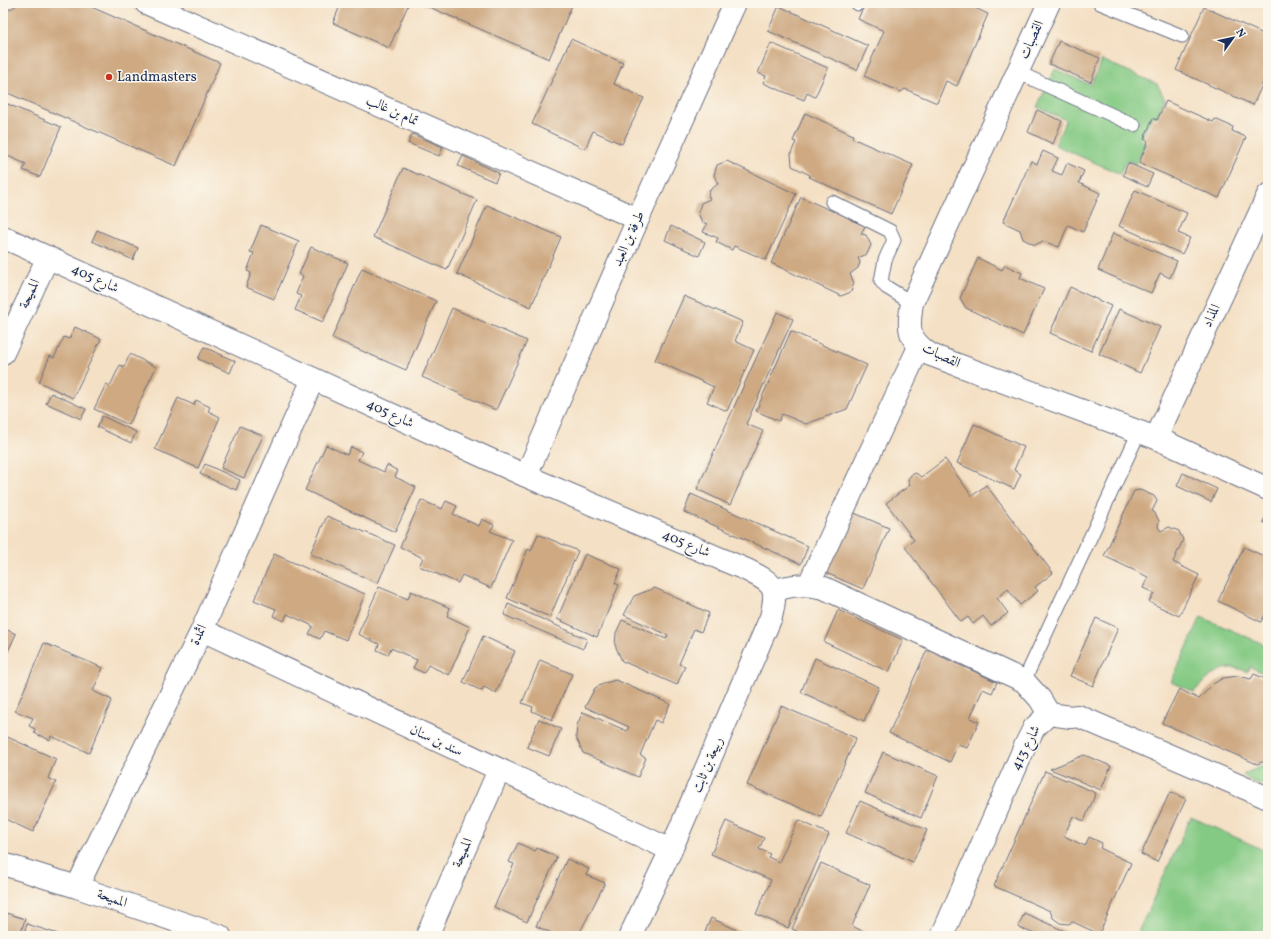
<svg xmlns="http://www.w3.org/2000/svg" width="1271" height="939" viewBox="0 0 1271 939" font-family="Vollkorn,Amiri,serif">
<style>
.green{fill:#85ca84;stroke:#507c71}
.building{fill:#cea982}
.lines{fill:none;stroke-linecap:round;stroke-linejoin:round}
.lane-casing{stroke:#676d82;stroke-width:15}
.street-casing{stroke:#676d82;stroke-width:24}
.lane{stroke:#fff;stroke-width:13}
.street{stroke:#fff;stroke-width:22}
.poi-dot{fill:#c8321e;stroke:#fbf7ec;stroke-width:1.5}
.labels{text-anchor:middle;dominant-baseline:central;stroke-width:3;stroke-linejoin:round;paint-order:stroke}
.street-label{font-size:14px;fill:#1b2f5e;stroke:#fbf7ec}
.poi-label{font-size:14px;fill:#1b2f5e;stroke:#fbf7ec;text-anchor:start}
</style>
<rect width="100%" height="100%" fill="#fbf7ec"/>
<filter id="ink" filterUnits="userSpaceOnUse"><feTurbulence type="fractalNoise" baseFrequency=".025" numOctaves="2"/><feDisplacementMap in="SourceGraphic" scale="8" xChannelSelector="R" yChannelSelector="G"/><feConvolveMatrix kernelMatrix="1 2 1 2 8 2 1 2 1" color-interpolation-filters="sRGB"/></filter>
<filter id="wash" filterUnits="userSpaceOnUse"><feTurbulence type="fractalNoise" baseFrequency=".012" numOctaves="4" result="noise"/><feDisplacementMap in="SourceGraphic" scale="16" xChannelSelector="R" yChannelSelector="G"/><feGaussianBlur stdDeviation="0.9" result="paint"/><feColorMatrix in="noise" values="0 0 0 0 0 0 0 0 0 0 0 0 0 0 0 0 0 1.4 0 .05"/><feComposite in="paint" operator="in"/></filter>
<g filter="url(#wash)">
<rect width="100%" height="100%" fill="#f4e0c4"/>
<!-- green -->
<path class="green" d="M1102,60L1157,84L1165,99L1157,117L1152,116L1141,140L1146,143L1136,164L1126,160L1120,174L1055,145L1066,120L1037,107L1055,69L1091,85Z
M1201,617L1268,646V675L1250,667L1247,672C1225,660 1208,677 1194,692L1171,682Z
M1268,764V785C1259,784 1248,782 1243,774Z
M1191,817L1268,852V920L1261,936H1147L1138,932Z"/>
<g id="blocks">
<!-- building -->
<path class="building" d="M21,3H82L220,63L176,166L3,91V13Z
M341,3H409L389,48L333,23Z
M420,3H573L549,59Z
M865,3H964L988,14L957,86L946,81L937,103L905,89L901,92L864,76L884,31L858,19Z
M779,6L868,46L857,70L768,31Z
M1204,7L1268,36V72L1253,105L1176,70Z
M571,39L623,63L614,84L644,98L622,144L593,131L585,149L532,124Z
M1059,41L1100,58L1091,82L1049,64Z
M771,43L828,68L815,97L807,93L804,100L763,83L766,76L758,73Z
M1166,101L1213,122L1215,119L1233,127L1232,131L1246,137L1219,198L1139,163L1148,141L1144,139L1153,118L1157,120Z
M3,102L61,127L40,177L23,170L26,164L3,154Z
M1037,110L1062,121L1053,144L1028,132Z
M805,113L853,135L852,138L913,165L891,214L809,177L810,175L792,166L791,153L796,142L793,141Z
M412,134L443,147L439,156L408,143Z
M1043,151L1058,158L1052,171L1062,175L1067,163L1084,171L1079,183L1100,193L1083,232L1068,225L1059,247L1043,241L1035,245L1023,239L1020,230L1003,222L1031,161L1037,164Z
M463,156L499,173L495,182L458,166Z
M727,161L796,194L766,260L734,246L732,250L716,242L718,238L703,232L707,224L702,222L698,213L701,203L710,199L708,196L710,190L718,184L714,175L717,165Z
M1128,163L1153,174L1147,187L1123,175Z
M403,168L477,200L447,270L373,237Z
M1135,190L1187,213L1178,233L1190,238L1182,254L1119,226Z
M801,197L834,212L836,208L853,215L851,220L865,226L861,234L866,235L871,245L867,254L858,258L860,262L858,268L850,274L854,283L851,292L841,296L771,263Z
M487,205L561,237L531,307L457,274Z
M261,225L299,241L274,299L246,287L251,273L247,271L254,253L250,252Z
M671,226L705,242L699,256L665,240Z
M97,230L138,248L133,260L92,241Z
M1113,233L1177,261L1170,278L1160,273L1151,293L1098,270Z
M1268,233V243L1264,242Z
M311,247L348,263L323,322L295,310L301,296L296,294L303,276L299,274Z
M978,258L1002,270L1005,265L1022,273L1020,278L1044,289L1023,335L966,308L960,298Z
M362,268L436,301L406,370L332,338Z
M1070,287L1111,306L1091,351L1050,333Z
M684,296L743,322L735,341L754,350L727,411L707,402L714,387L655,360Z
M452,308L527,341L496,410L422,377Z
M1119,309L1160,327L1140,373L1099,354Z
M777,312L793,319L746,424L763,431L730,505L697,489Z
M75,327L101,339L73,398L39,382L50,356L54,358L64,337L69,339Z
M791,331L867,365L847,409L806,424L782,414L779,421L756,411Z
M204,347L235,361L230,373L198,359Z
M130,354L156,367L129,425L94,409L106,384L110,386L120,365L124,367Z
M51,393L86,409L81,419L46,403Z
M178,398L194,405L196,400L210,407L208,411L220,417L198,468L155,449Z
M102,416L136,432L131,443L97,427Z
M974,424L1024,447L1014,470L1021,474L1014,489L957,463Z
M240,426L263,436L244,478L221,468Z
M326,445L347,455L351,447L362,452L358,460L384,472L387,465L398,471L395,477L416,487L395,532L305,490Z
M945,459L972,496L986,485L1053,573L1035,587L1038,591L1020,605L1008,589L997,598L1008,613L991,626L983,616L973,624L968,617L961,622L905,547L914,540L886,503L910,485L908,479L911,475L916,473L921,477Z
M205,464L240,480L236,490L200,474Z
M1183,473L1217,489L1211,502L1177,486Z
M1140,490L1154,496L1157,501L1152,511L1155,513L1159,521L1158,527L1161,531L1169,527L1179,531L1183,540L1173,562L1199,575L1179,616L1149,602L1154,593L1143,588L1148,577L1104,556L1134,491Z
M691,494L808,546L801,564L684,512Z
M421,500L442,509L446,501L457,506L453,514L479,526L482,519L494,525L490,531L512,540L491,588L462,575L458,583L419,566L423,558L400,547Z
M845,509L889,528L863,589L819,570Z
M1268,511V525L1263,522Z
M327,516L395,545L378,583L310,554Z
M538,534L578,551L550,617L507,598L528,549L531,551Z
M1244,547L1266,557L1268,553V608L1261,622L1218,601Z
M274,554L365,594L346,640L324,631L320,639L309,634L313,626L287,614L284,621L273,616L276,609L254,600Z
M585,554L621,569L615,583L619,585L597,637L557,619Z
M379,587L408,599L411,591L450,608L447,616L470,627L449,675L428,665L424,673L413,668L417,660L391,648L388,655L377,650L379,644L358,634Z
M655,588L709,613L701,632L694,629L679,664L685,666L677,685L622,661L615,645L616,633L622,620L666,639L668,635L624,615L634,596Z
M508,604L587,639L583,649L504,615Z
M838,610L903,640L889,672L824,642Z
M1096,618L1118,628L1093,686L1070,676Z
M3,628L16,634L3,662Z
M483,636L515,651L496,693L484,687L482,691L463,682Z
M44,643L103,668L93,691L112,700L89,753L51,736L50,740L34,733L35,729L29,726L33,718L15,711Z
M927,650L997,682L992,693L983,689L970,718L979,722L967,748L958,744L950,762L889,733Z
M815,658L879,687L864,721L801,692Z
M540,660L572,674L552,720L532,711L533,707L522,703Z
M1254,674L1268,680V760L1257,764L1162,723L1179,689L1199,699L1213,684L1223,678L1238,676L1251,679Z
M616,680L670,704L661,723L655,720L640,755L646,758L638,777L583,753L576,737L577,725L583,712L627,731L629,727L585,707L595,688L605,683Z
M781,706L856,738L821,817L747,785Z
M539,719L561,729L549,756L527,747Z
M3,735L56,759L48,778L56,782L33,832L3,818Z
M883,752L938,776L921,818L865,793Z
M1084,755L1111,766L1101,790L1050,769Z
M1045,771L1096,793L1084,821L1073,816L1064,836L1085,846L1089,837L1102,843L1100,848L1131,863L1099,934L1073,922L1068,924L1060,923L1053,918L1050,911L994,886Z
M1170,792L1186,799L1157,862L1141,854Z
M860,801L927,830L913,862L846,833Z
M798,820L829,834L788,928L756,914L771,880L711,854L726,821L764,838L759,849L770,854L768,857L779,862Z
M518,843L535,851L537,848L557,857L527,922L494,907L514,864L509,862Z
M567,859L589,869L586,875L605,883L578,936H558L536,926Z
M821,863L870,885L852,926L873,936H808L792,929Z
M3,912L25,919L20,936H3Z
M1024,913L1076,936H1039L1018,927Z
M711,918L750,936H703Z
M27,924L64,936H23Z"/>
</g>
</g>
<g filter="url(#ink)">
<use href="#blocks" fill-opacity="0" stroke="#676d82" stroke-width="1"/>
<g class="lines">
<defs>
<path id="lane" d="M857,3L858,4
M1100,3L1182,36
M1017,72L1134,125
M832,202L890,231L894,240L885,260L881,281L886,287L912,303
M1024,681L1139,432"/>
<path id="street" d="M146,3L638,219
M1049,3L912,303C908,329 907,339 931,355L1156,438L1268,489
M3,237L526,476L747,570C775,584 778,587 771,617L671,850L630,936
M3,353L48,257
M1156,438L1268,195
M526,476L638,219L735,3
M809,584L919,347
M774,591C792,584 806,584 824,588L1024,681L1040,699L1049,714
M202,630L671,850
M3,864L77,887L220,936
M77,887L202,630L313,379
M427,936L499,770
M942,936L1025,746L1034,728L1049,714L1071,717L1078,716L1268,798"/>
</defs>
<!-- lane casing -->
<use href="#lane" class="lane-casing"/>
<!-- street casing -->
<use href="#street" class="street-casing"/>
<!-- lane -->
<use href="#lane" class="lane"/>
<!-- street -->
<use href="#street" class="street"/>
</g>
</g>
<!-- markers -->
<circle class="poi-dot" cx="109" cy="77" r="4"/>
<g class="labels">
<!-- street labels -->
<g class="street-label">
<text transform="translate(1032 40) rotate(-66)">القصبات</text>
<text transform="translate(392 111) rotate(24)">تمام بن غالب</text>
<text transform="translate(629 239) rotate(-66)">طرفة بن العبد</text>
<text transform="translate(95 279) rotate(25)">شارع 405</text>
<text transform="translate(30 294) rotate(-65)">المميحة</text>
<text transform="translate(1212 316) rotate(-65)">المذاد</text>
<text transform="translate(941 356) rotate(25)">القصبات</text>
<text transform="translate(390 414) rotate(25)">شارع 405</text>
<text transform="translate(686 544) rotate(23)">شارع 405</text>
<text transform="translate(199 635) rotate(-65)">اثمدة</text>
<text transform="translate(436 741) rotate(25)">سند بن سنان</text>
<text transform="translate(1026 748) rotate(-63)">شارع 413</text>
<text transform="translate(708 765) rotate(-67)">ربيعة بن ثابت</text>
<text transform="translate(463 853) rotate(-66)">المميحة</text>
<text transform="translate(112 899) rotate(19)">المميحة</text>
</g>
<!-- poi labels -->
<g class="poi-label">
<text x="117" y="77">Landmasters</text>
</g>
</g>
<!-- margin -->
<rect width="1271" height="939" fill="none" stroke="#fbf7ec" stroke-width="16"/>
<!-- north arrow -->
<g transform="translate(1233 38) rotate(57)" stroke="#fbf7ec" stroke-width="3" paint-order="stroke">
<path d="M0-3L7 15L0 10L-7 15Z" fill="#1b2f5e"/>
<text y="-6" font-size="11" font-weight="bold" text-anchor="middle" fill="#1b2f5e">N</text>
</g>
</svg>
